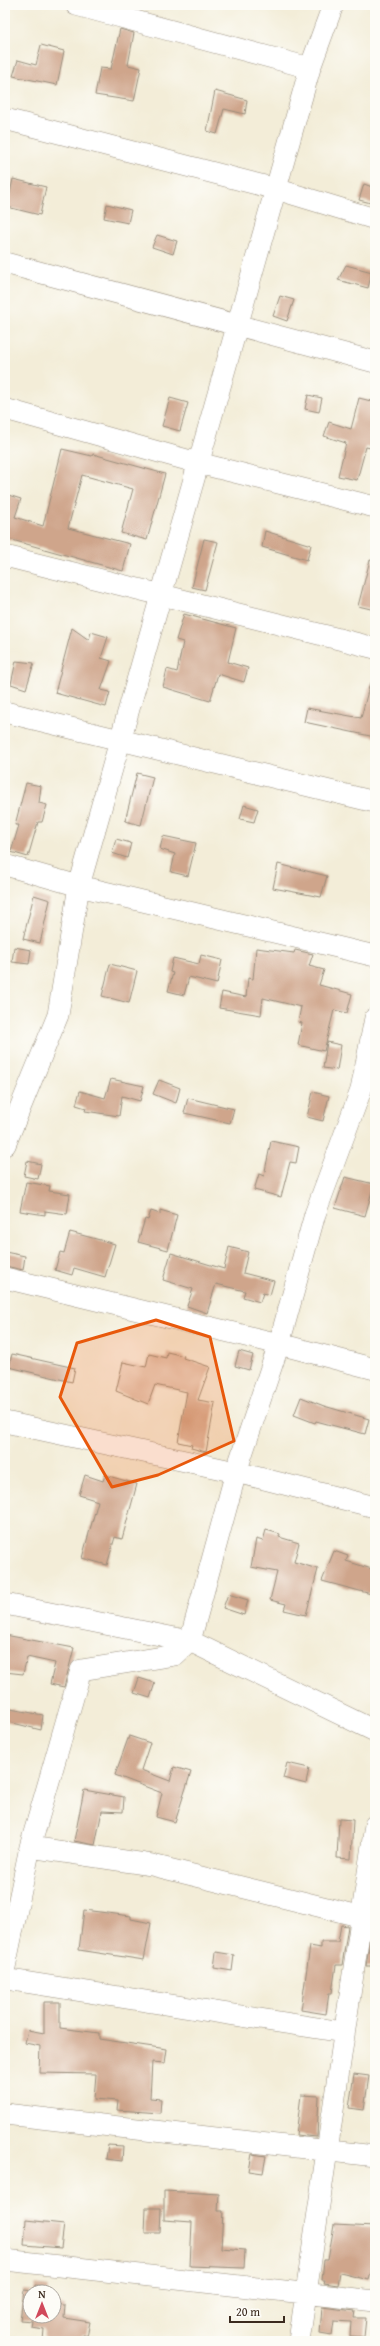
<svg xmlns="http://www.w3.org/2000/svg" width="380" height="2346" viewBox="0 0 380 2346" font-family="'Gentium Book Plus',serif">
<style>
.building{fill:#cfa58b}
.lines{fill:none;stroke-linecap:round;stroke-linejoin:round}
.minor-casing{stroke:#978c7b;stroke-width:22}
.minor{stroke:#fff;stroke-width:21}
.marked{fill:#e8590c;fill-opacity:0.2;stroke:#e8590c;stroke-width:3;stroke-linejoin:round}
</style>
<rect width="100%" height="100%" fill="#fdfcf7"/>
<filter id="ink" filterUnits="userSpaceOnUse"><feTurbulence type="fractalNoise" baseFrequency=".025" numOctaves="2"/><feDisplacementMap in="SourceGraphic" scale="8" xChannelSelector="R" yChannelSelector="G"/><feConvolveMatrix kernelMatrix="1 2 1 2 8 2 1 2 1" color-interpolation-filters="sRGB"/></filter>
<filter id="wash" filterUnits="userSpaceOnUse"><feTurbulence type="fractalNoise" baseFrequency=".012" numOctaves="4" result="noise"/><feDisplacementMap in="SourceGraphic" scale="16" xChannelSelector="R" yChannelSelector="G"/><feGaussianBlur stdDeviation="0.9" result="paint"/><feColorMatrix in="noise" values="0 0 0 0 0 0 0 0 0 0 0 0 0 0 0 0 0 1.4 0 .05"/><feComposite in="paint" operator="in"/></filter>
<g filter="url(#wash)">
<rect width="100%" height="100%" fill="#f3edd8"/>
<g id="blocks">
<!-- building -->
<path class="building" d="M120,29L134,33L128,65L141,68L134,101L95,95L100,68L111,69Z
M41,45L64,51L57,85L13,76L18,60L36,65Z
M215,91L247,100L245,114L224,109L217,134L207,131Z
M13,179L46,187L40,215L7,207Z
M364,184L375,188V204L359,200Z
M107,204L131,210L128,223L104,218Z
M157,235L177,241L173,254L152,247Z
M346,265L372,272L368,288L338,280Z
M280,296L294,300L287,321L273,316Z
M308,395L322,398L319,412L305,409Z
M170,398L188,403L180,431L162,426Z
M359,398L375,402V449L366,447L357,480L338,476L346,443L324,436L329,422L351,429Z
M62,449L92,456L93,454L165,474L147,540L121,533L133,489L82,475L68,528L130,544L123,571L5,538V494L21,499L15,517L43,526Z
M265,531L311,545L307,560L262,547Z
M204,539L218,542L205,590L192,587Z
M370,560L375,561V610L358,606Z
M184,614L236,628L228,662L248,668L244,682L218,674L210,701L163,687L167,669L177,672L183,642L176,640Z
M72,628L89,640L91,632L108,637L101,658L111,661L101,690L110,692L106,707L55,693Z
M16,661L34,663L26,689L11,684Z
M370,683L375,684V737L304,722L307,708L361,718Z
M137,773L153,777L141,825L125,821Z
M26,783L41,786L39,803L47,805L42,822H38L28,857L11,852L19,825H15Z
M244,805L258,809L254,822L240,819Z
M163,836L196,843L188,876L171,872L175,854L160,849Z
M116,839L131,843L127,858L112,853Z
M278,864L327,876L321,897L273,888Z
M34,895L50,900L40,943L23,939Z
M14,947L31,950L29,964L12,962Z
M256,948L294,953L295,950L313,954L309,966L324,970L319,985L352,994L347,1013L334,1010L324,1051L298,1045L302,1023L298,1022L301,1007L263,998L261,1015L219,1008L222,992L246,997L248,978L253,979Z
M201,955L222,960L217,984L189,977L184,995L168,991L173,973L170,972L173,958L199,964Z
M110,964L137,971L129,1003L102,996Z
M327,1042L341,1045L337,1070L323,1068Z
M111,1079L144,1086L140,1101L122,1096L119,1116L85,1111L86,1108L76,1105L80,1091L105,1098Z
M159,1080L180,1088L176,1103L153,1094Z
M313,1092L329,1096L323,1121L307,1117Z
M188,1098L234,1109L230,1123L184,1113Z
M271,1141L299,1147L296,1163L290,1162L281,1197L254,1190L259,1174L264,1176Z
M27,1161L41,1164L38,1179L24,1176Z
M345,1177L374,1184L365,1216L335,1208Z
M26,1182L50,1186L49,1191L70,1194L67,1214L45,1211V1215L20,1211Z
M160,1210L177,1215L168,1250L138,1242L145,1219L148,1220L151,1211L160,1214Z
M70,1232L115,1244L105,1277L74,1268L72,1275L55,1270L60,1252L64,1253Z
M229,1247L248,1252L243,1273L274,1281L270,1295L263,1293L260,1302L243,1297L245,1291L216,1284L207,1313L187,1306L193,1289L163,1280L171,1253L224,1269Z
M5,1252L25,1256L23,1270L5,1266Z
M239,1351L253,1355L249,1370L235,1366Z
M167,1352L184,1356L183,1358L210,1367L198,1400L215,1403L206,1452L191,1448L192,1445L178,1442L187,1392L155,1385L148,1404L116,1391L123,1362L146,1367L149,1354L166,1358Z
M12,1354L75,1368L72,1382L9,1367Z
M301,1397L324,1406L369,1419L365,1434L316,1421L315,1423L294,1415Z
M85,1475L103,1481L105,1475L137,1484L122,1539L115,1537L107,1565L82,1558L98,1501L79,1495Z
M266,1530L280,1534L279,1537L299,1543L294,1562L318,1569L306,1615L284,1610L286,1604L270,1600L277,1572L251,1567L256,1539L263,1541Z
M334,1551L348,1556L346,1561L375,1570V1595L322,1581Z
M228,1594L248,1600L244,1615L223,1608Z
M5,1635L74,1648L64,1687L50,1684L55,1663L27,1657L23,1674L5,1672Z
M139,1678L155,1683L150,1698L134,1693Z
M5,1708L43,1715L41,1730L5,1721Z
M129,1736L150,1743L141,1770L170,1781L174,1767L191,1772L175,1822L156,1817L162,1793L115,1775Z
M287,1763L309,1768L306,1784L283,1778Z
M84,1790L124,1797L123,1812L102,1811L95,1845L74,1841Z
M339,1819L353,1820L351,1859L337,1858Z
M84,1910L131,1916V1919L151,1923L144,1960L79,1950Z
M341,1925L348,1926L342,1965H336L332,1993H329L326,2014L301,2010L310,1946L321,1948V1942H338Z
M371,1932H375V1966H366Z
M216,1952L234,1955L232,1971L214,1968Z
M44,2002H60V2028L99,2033V2039L167,2049L165,2063L152,2062L150,2098L161,2099L160,2113L117,2110L118,2101L94,2099L96,2074L39,2073L40,2046L25,2043L28,2030L44,2033Z
M354,2074L369,2076L364,2110L349,2108Z
M301,2095L319,2096L317,2137L296,2135Z
M108,2145L123,2146L122,2161L106,2159Z
M252,2154L266,2156L263,2173L249,2171Z
M164,2191L219,2194L218,2211H223L221,2248L245,2250L244,2268L190,2266L192,2222L164,2220Z
M146,2208H161L160,2233H145Z
M26,2220L64,2224L61,2248L24,2245Z
M334,2225L375,2227V2258L369,2280L340,2273L338,2285L324,2283L325,2280H322L324,2260H328Z
M35,2285L49,2287L48,2292H30V2316H54V2304L65,2305L64,2318L90,2322L87,2336L83,2335L81,2341H43L44,2329L31,2327L32,2321L20,2320L24,2290L34,2291Z
M322,2307L355,2311L354,2318H366L364,2337L350,2336L351,2322L334,2321L332,2335L320,2333Z"/>
</g>
</g>
<g filter="url(#ink)">
<use href="#blocks" fill-opacity="0" stroke="#978c7b" stroke-width="1"/>
<g class="lines">
<defs>
<path id="minor" d="M76,5L310,68
M5,119L276,189L375,219
M5,263L375,362
M5,409L198,463L375,507
M5,556L375,648
M5,712L375,802
M5,865L79,886L375,956
M5,1145L58,1015L79,886L310,68L333,5
M5,1278L279,1344L375,1369
M5,1422L236,1472L375,1507
M5,1604L190,1641L375,1731
M30,1847L152,1865L375,1920
M5,1967L30,1847L81,1670L175,1655L190,1641L236,1472L279,1344L315,1214L361,1090L375,1018
M5,1979L343,2032
M5,2114L375,2156
M5,2260L375,2301
M299,2341L375,1825"/>
</defs>
<!-- minor casing -->
<use href="#minor" class="minor-casing"/>
<!-- minor -->
<use href="#minor" class="minor"/>
</g>
</g>
<!-- marked area -->
<path class="marked" d="M156,1320L210,1337L234,1441L158,1475L112,1487L60,1397L77,1343Z"/>
<!-- margin -->
<rect width="380" height="2346" fill="none" stroke="#fdfcf7" stroke-width="20"/>
<!-- north arrow -->
<g transform="translate(42 2304)"><circle r="19" fill="#fdfcf7" stroke="#afa8a0"/>
<path d="M0-3L7 15L0 10L-7 15Z" fill="#d1495b"/>
<text y="-6" font-size="11" font-weight="bold" text-anchor="middle" fill="#3b2a1e">N</text>
</g>
<!-- scale -->
<path d="M230 2316v6h54v-6" fill="none" stroke="#3b2a1e" stroke-width="2"/>
<text x="236" y="2316" font-size="12" fill="#3b2a1e" stroke="#fdfcf7" stroke-width="3" paint-order="stroke">20 m</text>
</svg>
